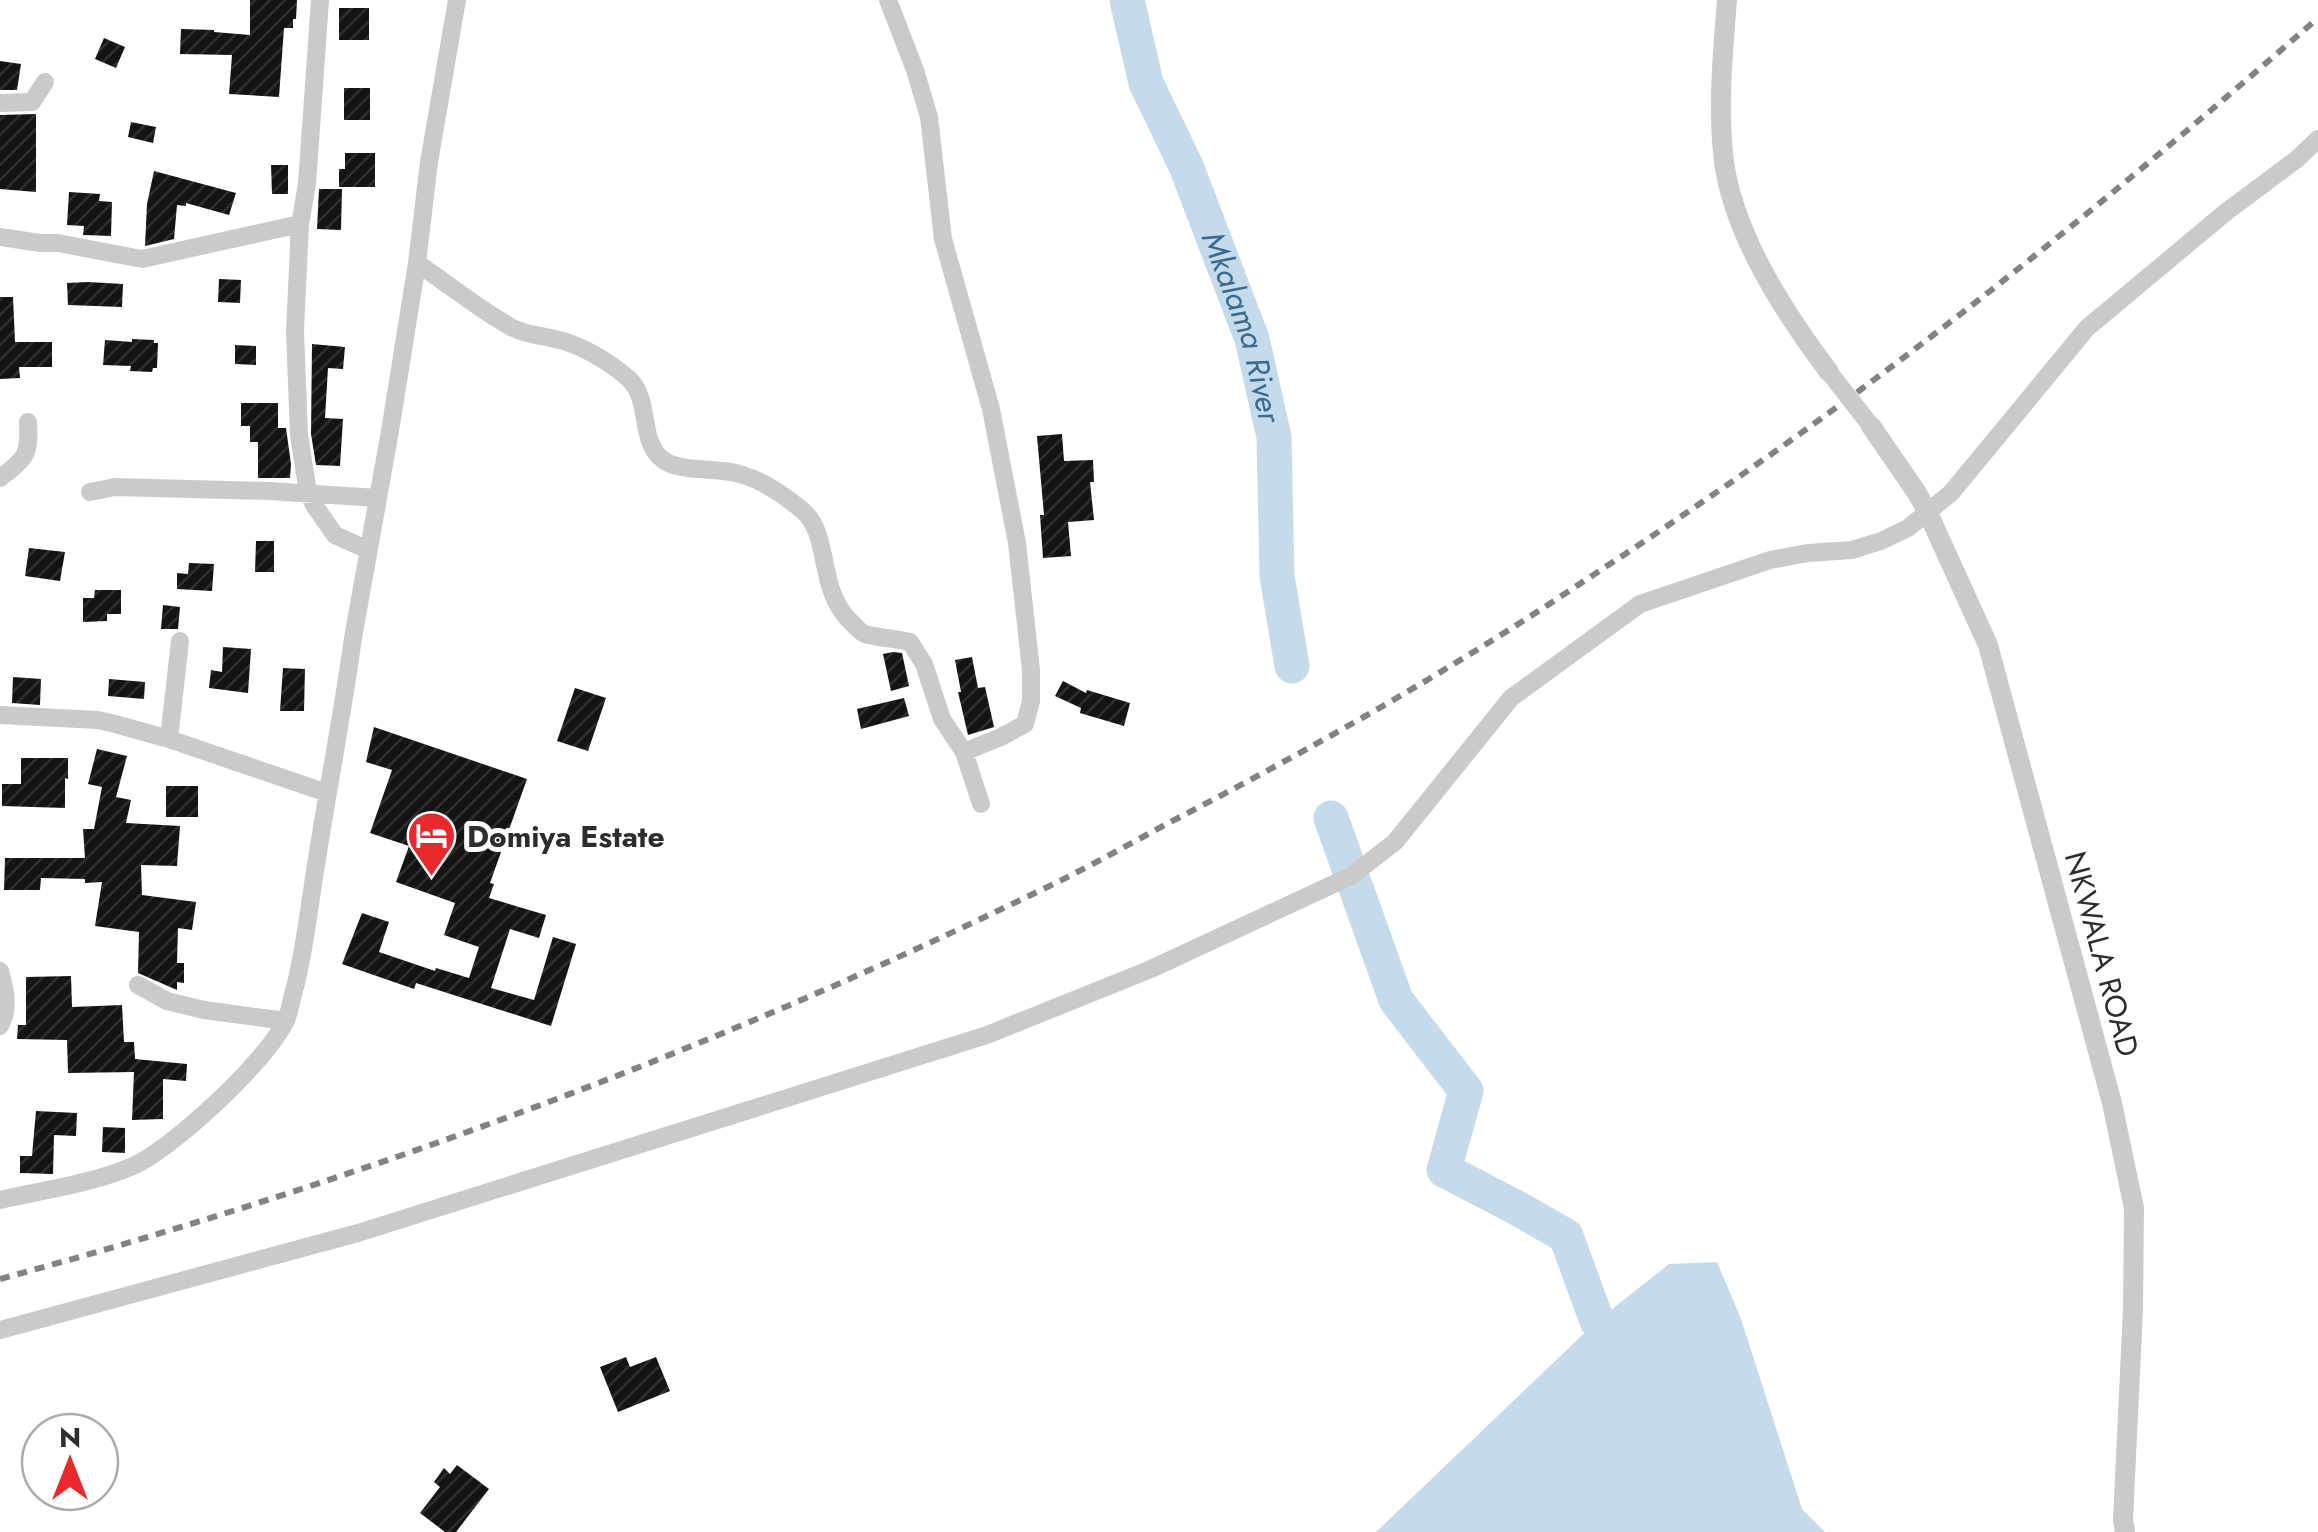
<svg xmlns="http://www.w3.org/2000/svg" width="2318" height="1532" viewBox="0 0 2318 1532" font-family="Jost,sans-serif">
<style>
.water{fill:#c5dbec}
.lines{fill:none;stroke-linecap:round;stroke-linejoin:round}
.river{stroke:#c5dbec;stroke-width:35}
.building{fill:url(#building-hatch)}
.minor{stroke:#cacaca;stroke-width:18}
.tertiary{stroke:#cacaca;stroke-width:20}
.rail{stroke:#828282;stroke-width:6;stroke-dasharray:10 8;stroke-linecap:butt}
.minor-bridge{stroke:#cacaca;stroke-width:18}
.labels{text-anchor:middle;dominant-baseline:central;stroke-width:10;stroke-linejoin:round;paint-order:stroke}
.poi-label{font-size:30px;font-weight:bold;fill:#2d2d2d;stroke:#fff;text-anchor:start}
.street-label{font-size:30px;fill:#2d2d2d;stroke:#fff}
.water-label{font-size:32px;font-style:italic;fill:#396a90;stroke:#fff}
</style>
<defs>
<pattern id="building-hatch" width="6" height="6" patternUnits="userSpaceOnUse" patternTransform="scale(2.5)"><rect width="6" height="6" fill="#141414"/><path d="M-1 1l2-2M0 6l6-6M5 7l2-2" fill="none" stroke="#2e2e2e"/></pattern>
</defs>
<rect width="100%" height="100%" fill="#fff"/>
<!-- water -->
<path class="water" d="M1717,1262L1741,1319L1802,1509L1825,1532H1376L1597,1321L1669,1264Z"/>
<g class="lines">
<!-- river -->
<g class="river">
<path id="s1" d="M1127,0L1146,83L1186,166L1252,339L1274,437L1277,576L1292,666"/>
<path d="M1331,818L1396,1000L1466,1091L1444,1170L1517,1208L1566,1236L1597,1321"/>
</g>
</g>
<!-- building -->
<path class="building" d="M250,0H297L296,19H293V28H284L279,97L229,94L232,55L180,54L181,29L214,30V32L250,35Z
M339,8H369V40H339Z
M104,38L125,47L116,68L95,59Z
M0,61L21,64L17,90H0Z
M344,88H370V120H344Z
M36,114V192L0,189V115Z
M131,122L156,127L153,143L128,137Z
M345,153H375V187H339V169H345Z
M271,165H288V194H272Z
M154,171L236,193L229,215L186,203V206L177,205L174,239L145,246L147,204Z
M319,189H342L341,230L317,229Z
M69,192L100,194L99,201L112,202L111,236L83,235L84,226L67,225Z
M219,279L241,280L240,303L218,302Z
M88,282L123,284L122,307L68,305L67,283Z
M0,297H13L15,342H52V367H19L20,378L0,379Z
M132,339L154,340V343H158L157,368H153L152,372L130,371L131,366L103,365L105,340L132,342Z
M312,344L345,347L343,369L328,368L325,418L343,419L340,466L316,465L311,434Z
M235,345L256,346V365L235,364Z
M241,403H278V428H286L291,464L290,478H258V442H250V426H241Z
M1062,434L1064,461L1093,460L1094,482H1090L1094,520L1068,522L1071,556L1043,558L1040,515H1044L1037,436Z
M256,541H274V572H255Z
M29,548L65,552L60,581L25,576Z
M189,563L214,564L212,591L177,589V573L188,574Z
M95,590H121V614H107V621L83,622V598H94Z
M163,605L180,607L178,629H161Z
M223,647L251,649L248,693L209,688L211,670L222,672Z
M893,652L902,653L909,686L891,691L883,654Z
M972,657L978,688L985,687L994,727L968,735L958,692H961L955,660Z
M283,668L305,669L304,711H280Z
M13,677L41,679L40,705L12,703Z
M109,679L145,682L144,699L108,696Z
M1063,681L1086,693L1087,690L1130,703L1124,726L1080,713L1081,708L1055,696Z
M575,688L606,698L588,751L557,741Z
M904,698L909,716L861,729L857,709Z
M374,727L527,779L490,883L494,884L489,898L546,915L539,938L510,929L491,988L534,1000L553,937L576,944L551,1026L416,983L414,989L342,964L362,913L389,922L379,952L435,971L436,968L469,978L479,947L444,935L455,903L396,882L409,846L370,833L392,770L366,762Z
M97,749L127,756L116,797L131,800L126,823L180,826L177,866L141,865L142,895L196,902L192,930L178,928L177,963H184V983L177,982V990L138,973L139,932L95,926L102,882L85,883V879L41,878L40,890H4L5,858H85L83,829H94L102,787L88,784Z
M21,758H68V779L65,778V808L2,806V784H21Z
M166,786H198V817H166Z
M71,976L72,1007L122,1005L124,1042H134L135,1059L187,1064L186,1081L163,1079V1119L132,1120L134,1072L68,1073L67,1040L17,1039L18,1025H26V977Z
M36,1111L77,1113L76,1136L54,1135L53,1174L20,1173V1156H32Z
M103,1127L125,1128V1153L102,1152Z
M626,1357L630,1367L656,1357L670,1391L618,1412L600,1367Z
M457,1465L489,1489L456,1532H445L420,1513L440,1487L434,1482L444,1468L450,1474Z"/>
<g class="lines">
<!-- minor -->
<path class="minor" d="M320,0L307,184L300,224L295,331L299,435L308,493L314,505L335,535L368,550
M888,0L915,70L929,117L943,239L991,409L1017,543L1031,670V701L1025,724L1001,737L964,752
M0,103L32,102L45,82
M0,237L40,243H58L142,259L300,224
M417,263C448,284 479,309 511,327C525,335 540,335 555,339C580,344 608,361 628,378C652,400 638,440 662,459C680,474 720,466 743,475C763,481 786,497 802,510C831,534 817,586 848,619C853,623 859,632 865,634C873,637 899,639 910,642L924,664L942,719L964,752L981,804
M0,478C26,458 30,455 28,422
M90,492L115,487L269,491L378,498
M0,715L98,720L115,724L169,739L327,793
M169,739L180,641
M0,971C5,989 10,1008 0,1026
M138,985L167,1001L204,1010L286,1021
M0,1200C44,1190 91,1184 133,1166C172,1149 268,1060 286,1020C290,1012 291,1000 294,991C304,954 308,916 314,878C326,798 342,718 353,638L390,431L417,263L429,162L457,0
M0,1330L358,1233L987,1035L1151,969L1351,876L1395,842L1511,698L1640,604L1770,560L1808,553L1852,550L1881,541L1908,528L1951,493L2087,328L2226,212L2297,159L2318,139"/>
<!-- tertiary -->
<path class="tertiary" d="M1727,0C1723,51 1718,102 1723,153C1730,230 1784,312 1829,372
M1871,426L1917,493L1928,513L1988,645L2112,1103L2134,1208L2133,1309L2123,1520L2125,1532"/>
<!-- rail -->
<path class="rail" d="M0,1279C358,1182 706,1053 1039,891C1088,868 1134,841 1182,816C1316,746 1449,671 1575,587C1679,519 1783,448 1883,373C2033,261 2177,141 2318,18"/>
<!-- minor-bridge -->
<path class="minor-bridge" d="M1829,372L1871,426"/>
</g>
<!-- icons -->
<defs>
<symbol id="hotel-pin" viewBox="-11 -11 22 30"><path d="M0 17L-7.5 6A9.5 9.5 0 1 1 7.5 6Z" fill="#e9292d" stroke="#fff"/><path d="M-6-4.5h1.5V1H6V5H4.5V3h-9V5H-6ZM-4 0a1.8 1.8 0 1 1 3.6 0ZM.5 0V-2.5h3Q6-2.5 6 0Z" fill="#fff"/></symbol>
</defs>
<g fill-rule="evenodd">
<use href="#hotel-pin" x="404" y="808" width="55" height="75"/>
</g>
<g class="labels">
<!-- poi labels -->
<g class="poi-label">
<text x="467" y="836">Domiya Estate</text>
</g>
<!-- street labels -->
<g class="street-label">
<text transform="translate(2102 954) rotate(75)">NKWALA ROAD</text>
</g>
<!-- water labels -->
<g class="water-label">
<text stroke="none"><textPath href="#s1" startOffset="348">Mkalama River</textPath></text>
</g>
</g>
<!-- north arrow -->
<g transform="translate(70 1462)"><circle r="48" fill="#ffffff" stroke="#ababab" stroke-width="2.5"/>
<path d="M0-8L18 38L0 25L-18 38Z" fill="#e9292d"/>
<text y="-15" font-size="28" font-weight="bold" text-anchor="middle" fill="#2d2d2d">N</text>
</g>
</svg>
